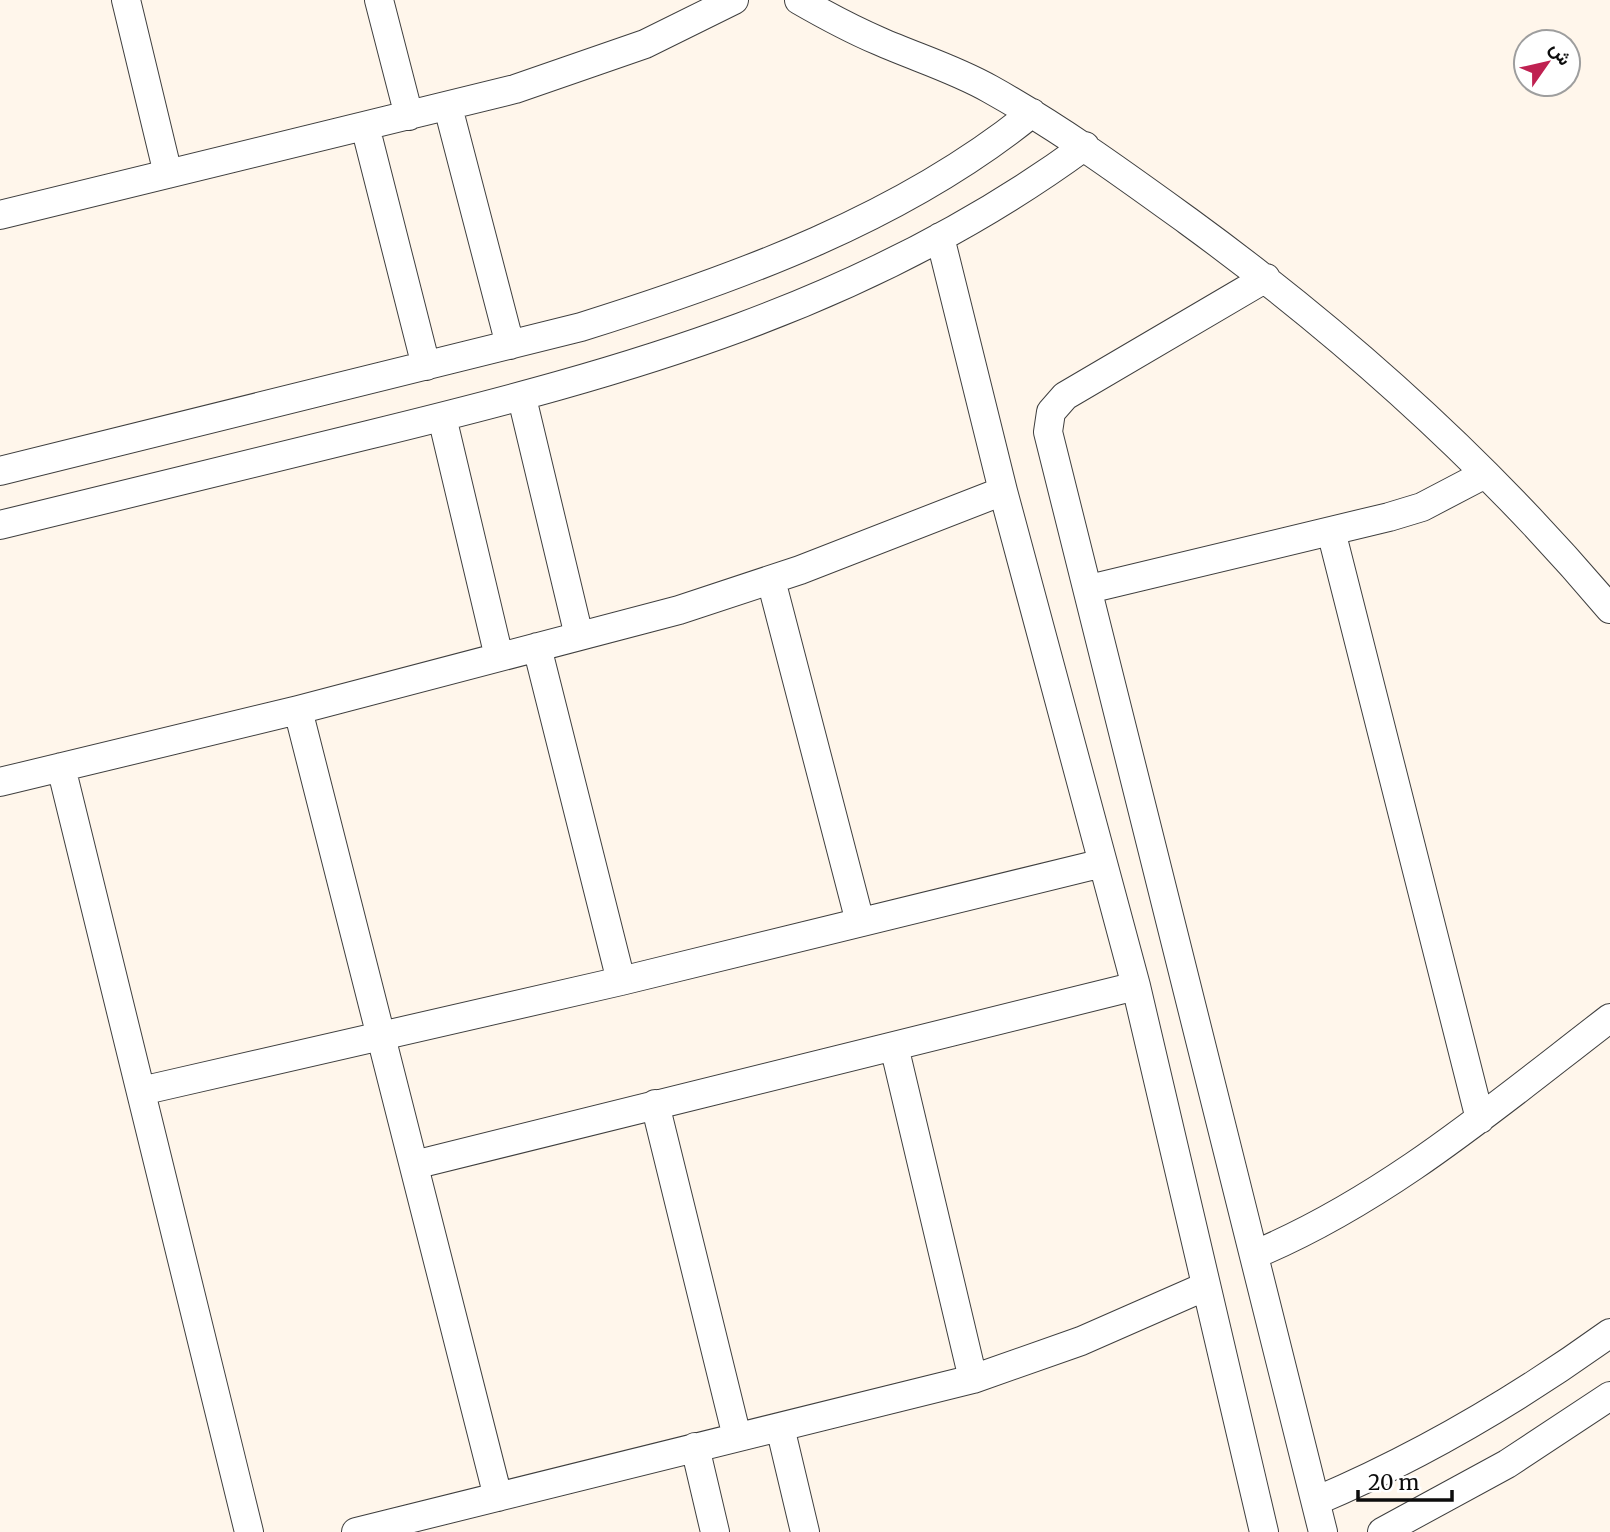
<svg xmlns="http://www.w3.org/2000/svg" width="1610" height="1532" viewBox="0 0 1610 1532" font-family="Merriweather,Vazirmatn,serif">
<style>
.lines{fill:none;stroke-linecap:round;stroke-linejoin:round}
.minor-casing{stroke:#3f3f3f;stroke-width:30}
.minor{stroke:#fff;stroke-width:28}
</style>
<rect width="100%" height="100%" fill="#fff6eb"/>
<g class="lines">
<defs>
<path id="minor" d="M126,0L168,174
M379,0L409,116
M799,0C825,15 851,29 879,41C915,57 955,69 990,89C1060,128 1123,174 1188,221C1343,334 1486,462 1610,609
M448,107L510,345
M365,126L426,366
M0,215L515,89L645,44L734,0
M940,237L1003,491L1136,986L1264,1532
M1266,278L1065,396L1051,412L1048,432L1323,1532
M522,398L579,636
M442,417L499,657
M0,471L581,327C738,278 903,218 1032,113
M0,525C123,495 245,465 368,435C626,372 867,306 1085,146
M1331,531L1480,1119
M771,580L860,922
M1089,589L1389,517L1422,507L1485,474
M537,647L621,981
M298,710L498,1497
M61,767L249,1532
M0,782L298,710L679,610L800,570L1003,491
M894,1046L973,1379
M141,1091L621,981L1103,863
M655,1104L737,1437
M414,1165L1136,986
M1256,1254C1387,1199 1498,1104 1610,1018
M780,1427L805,1532
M695,1447L715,1532
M1316,1501C1422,1456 1517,1400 1610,1333
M356,1532L973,1379L1081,1341L1204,1287
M1382,1532L1507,1464L1610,1396"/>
</defs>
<!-- minor casing -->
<use href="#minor" class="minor-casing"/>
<!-- minor -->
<use href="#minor" class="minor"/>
</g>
<!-- north arrow -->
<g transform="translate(1547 63) rotate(56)"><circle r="33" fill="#ffffff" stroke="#9e9e9e" stroke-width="2"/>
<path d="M0-5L12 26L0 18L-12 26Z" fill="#bf2151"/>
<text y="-10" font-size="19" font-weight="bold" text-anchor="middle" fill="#0c0c0c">ش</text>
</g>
<!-- scale -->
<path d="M1358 1490v10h94v-10" fill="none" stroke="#0c0c0c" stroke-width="3.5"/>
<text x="1368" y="1490" font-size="21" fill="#0c0c0c" stroke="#ffffff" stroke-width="5" paint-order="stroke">20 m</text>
</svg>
